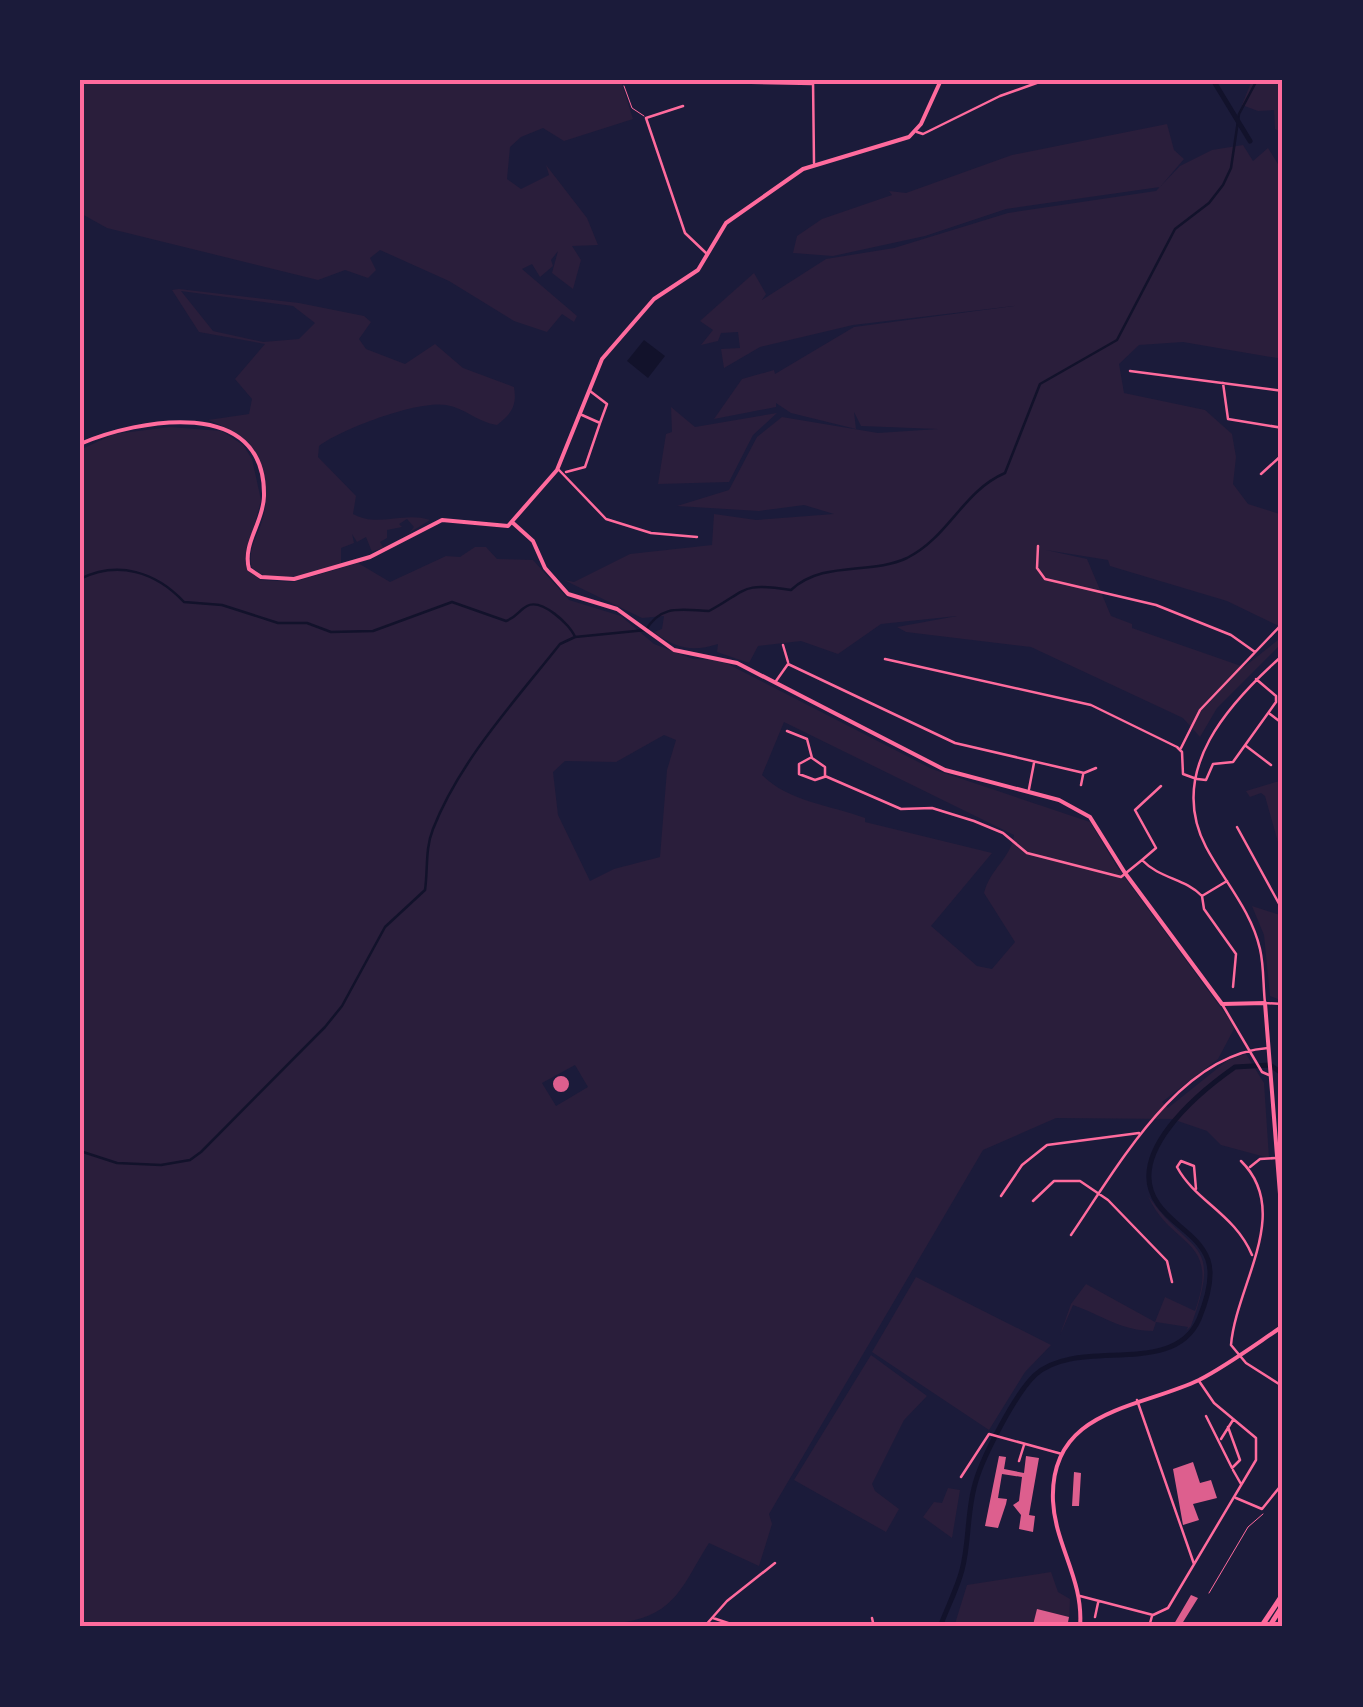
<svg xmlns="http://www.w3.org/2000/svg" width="1363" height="1707" viewBox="0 0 1363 1707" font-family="'Roboto Serif',serif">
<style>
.green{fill:#2a1e3b;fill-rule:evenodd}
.water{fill:#12122b}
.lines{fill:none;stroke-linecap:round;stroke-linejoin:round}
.stream{stroke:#12122b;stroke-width:2.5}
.canal{stroke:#12122b;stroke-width:5}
.building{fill:#dd5f8e}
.path{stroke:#ff6b9d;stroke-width:1}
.service{stroke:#ff6b9d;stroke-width:1}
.minor{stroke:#ff6b9d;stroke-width:2.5}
.tertiary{stroke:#ff6b9d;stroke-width:4}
.trunk{stroke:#ff6b9d;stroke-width:5}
.neatline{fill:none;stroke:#ff6b9d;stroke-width:4}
</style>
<rect width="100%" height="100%" fill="#1b1b3a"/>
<!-- green -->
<path class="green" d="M80,80H630L622,84L633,119L564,141L543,128L521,137L510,147L507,179L521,189L549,175L546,165L587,218L598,245L572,246L581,260L573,289L552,273L558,251L551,260L553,266L540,277L532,264L522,269L577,316L574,322L562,314L547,332L514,321L449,281L380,250L370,258L376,270L368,278L345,270L318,280L107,228L80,213Z
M1252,80H1283V133L1275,129L1274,110L1258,111L1242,105Z
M1167,124L1174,150L1184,159L1160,187L1006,209L925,236L833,256L793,253L797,236L822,219L892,195L889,191L906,193L1012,155Z
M1243,145L1253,161L1268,148L1283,172V359L1183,342L1139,345L1119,364L1124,393L1205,410L1232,434L1236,457L1233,484L1248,504L1283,515V628L1227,601L1110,566L1108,560L1046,550L1087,559L1111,616L1132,624V628L1244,667L1283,636V642L1217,708L1200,737L1183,718L1031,647L906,632L897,627L957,616L881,624L838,654L801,641L758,646L749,663L717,652L718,644C693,652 676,649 654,632L662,629L664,616L642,618L564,580L574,582L630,554L712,545L714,514L756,520L834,514L804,505L759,511L677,506L729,490L757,437L782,417L878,433L938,429L861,426L854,412L856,429L791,413L776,403V407L714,419L742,379L774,370L775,374L854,327L1030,304L853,325L760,347L724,368L721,349L740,348L738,332L721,333L718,341L701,345L713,330L700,321L754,273L766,294L762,300L826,259L894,248L1008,213L1156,191L1180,166L1212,150Z
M179,289L299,303L364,316L371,322L359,339L366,349L405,364L435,344L463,368L514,387C517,406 512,413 497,425C477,422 465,408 446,405C418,400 341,429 319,446L318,457L356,496L353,514C378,528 403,511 430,520L409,533L414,527L407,519L399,524L402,527L387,530V538L380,542L383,547L392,544L372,552L366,537L357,542L352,534L354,543L341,548V563C314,571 276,589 252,568C247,549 257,538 262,521C276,475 253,435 208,420L249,414L252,399L235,379L265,344L199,332L172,290ZM181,291L293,306L315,323L299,339L263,342L213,331Z
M671,407L695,427L777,413L753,435L729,482L658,484L666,434L672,432Z
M170,427L222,431L243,445L252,459L261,500L245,563L260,580L294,582L358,563L390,582L446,556L460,557L475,547H486L497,559L533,560L569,600L621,616L654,644L693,659L720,660L932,769L1090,822L1117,867L1235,1027L1218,1059L1162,1102L1168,1108L1228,1060L1246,1054L1264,1083L1269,1158L1221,1145L1207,1131L1172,1119L1056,1118L983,1150L769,1514L772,1524L759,1566L709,1543C683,1584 676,1614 625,1622L623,1627H80V450L114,434ZM784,722L1014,835C1011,858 990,869 984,893L1015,942L992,969L977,966L931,926L992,853L865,822V818C830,805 789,802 762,775ZM664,735L676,740L667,770L660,857L614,869L590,881L558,815L553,772L565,761L616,762ZM575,1065L588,1087L556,1106L542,1083Z
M1283,780V860L1265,796L1261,793L1250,797L1246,791Z
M1252,906L1283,916V1001L1270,996L1264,935Z
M1148,1196C1192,1258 1223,1237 1191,1326L1186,1331L1188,1327L1156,1322L1153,1331C1122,1331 1101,1315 1073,1305L1060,1335L1071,1304L1086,1284L1155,1322L1165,1297L1195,1311C1221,1237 1172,1249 1148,1196Z
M916,1277L1051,1345L1025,1372L989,1430L872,1352Z
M871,1355L927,1396L904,1420L872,1484L875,1491L899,1509L886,1532L794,1480Z
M948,1488L960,1490L952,1538L923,1517L934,1502L942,1503Z
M1051,1572L1058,1592L1070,1599L1069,1627H954L967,1585Z"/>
<!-- water -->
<path class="water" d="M644,340L665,356L648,378L627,361Z"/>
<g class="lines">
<!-- stream -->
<path class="stream" d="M80,579C118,560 156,572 184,602L222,605L278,623H307L331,632L373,631L452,602L506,621C517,617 519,610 527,606C541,598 570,624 575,637L646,630C661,604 681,610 709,611C748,590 740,582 791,590C823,560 871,575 907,558C949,537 963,491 1005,473L1040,384L1117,340L1175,229L1209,203L1223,185L1231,168L1239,114L1257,80
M80,1151L117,1163L161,1165L190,1160L201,1152L325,1027L342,1006L385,927L425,890C428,869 425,849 433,829C460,760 515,701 560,644L575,637"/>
<!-- canal -->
<path class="canal" d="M1213,80L1250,141
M940,1627C947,1608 957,1589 962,1570C969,1544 967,1515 974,1488C980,1461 1015,1394 1035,1375C1078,1336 1173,1379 1199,1319C1206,1302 1214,1278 1208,1260C1199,1235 1172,1225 1158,1204C1123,1155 1198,1093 1235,1067L1270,1065L1283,1074"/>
</g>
<!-- building -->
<path class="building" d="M553 1084a8 8 0 1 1 16 0a8 8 0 1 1-16 0Z
M999,1456L1006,1457L1004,1469L1024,1473L1026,1456L1039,1458L1029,1515L1035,1516L1033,1532L1019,1529L1021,1515L1013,1505L1019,1501L1022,1477L1002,1474L998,1498L1007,1499L1006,1504L998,1528L985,1526Z
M1193,1462L1200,1483L1211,1480L1217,1498L1193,1504L1199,1520L1183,1525L1173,1469Z
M1074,1472L1081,1473L1079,1506H1072Z
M1191,1595L1198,1598L1180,1627L1174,1624Z
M1037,1609L1069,1617L1067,1627L1033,1625Z"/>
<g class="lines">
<!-- path -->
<path class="path" d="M1209,1593L1248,1527L1263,1514"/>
<!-- service -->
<path class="service" d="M624,86L632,108L644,116"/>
<!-- minor -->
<path class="minor" d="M813,80L814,163
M712,82L813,84
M683,106L646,118L685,233L706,253
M917,132L923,134L1000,96L1045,80
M1130,371L1283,391
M1223,383L1228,419L1283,428
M590,391L607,404L600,423
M559,470L606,519L651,533L697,537
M566,472L585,467L600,423L582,415
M1261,474L1283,454
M1038,546L1037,568L1045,579L1156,605L1231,635L1255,652
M783,645L788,662
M1283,655C1230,702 1166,770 1206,847C1224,881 1251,910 1260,949C1264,966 1263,986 1265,1003L1283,1004
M885,659L1091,705L1177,747L1182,752L1183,774L1194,778
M776,681L788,664L955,743L1084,773L1096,768
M1270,714L1283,724
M787,731L807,739L812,758L825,767V776L901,809L932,808L974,821L1003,833L1027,853L1121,877L1142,860
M1246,746L1271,765
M1181,748L1200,710L1283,623
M810,758L799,764V774L815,780L824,777
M1197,779L1206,780L1213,764L1233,762L1276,702V696L1256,679
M1081,785L1083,775
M1161,786L1135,810L1156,848L1142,860C1160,879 1185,878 1202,896
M1029,789L1034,763
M1237,827L1283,911
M1227,881L1202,896L1204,909L1236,954L1233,987
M1222,1004L1262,1072L1269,1075
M1241,1161C1293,1212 1236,1285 1231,1345L1246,1363L1279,1384
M1250,1167L1260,1159L1276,1158
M1196,1189L1194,1166L1181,1161L1177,1167C1195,1201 1235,1214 1252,1255
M1001,1196L1022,1165L1047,1145L1139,1133
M1033,1201L1054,1181H1080L1108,1200L1167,1261L1172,1282
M1071,1235C1117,1168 1179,1054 1268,1048
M1137,1400L1194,1564
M1206,1416L1232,1468L1240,1460L1228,1427
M1221,1439L1233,1420
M1019,1461L1024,1445
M1233,1470L1241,1484
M961,1477L989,1434L1062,1454
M1236,1498L1262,1509L1283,1483
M1080,1596L1153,1615L1168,1608L1256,1460V1438L1214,1403L1199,1381
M1095,1617L1098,1603
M713,1618L740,1627
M872,1618L874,1627
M704,1627L727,1601L775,1563
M1149,1627L1152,1616"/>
<!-- tertiary -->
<path class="tertiary" d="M80,444C138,419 266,395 264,496C264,521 242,544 249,569L261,577L294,579L370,557L442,520L508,526L557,470L602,359L654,299L698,270L726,223L803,169L909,137L921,124L941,80
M513,523L533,541L545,568L568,594L617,609L674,650L737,663L945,770L1059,800L1090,817L1125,873L1222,1004L1265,1003L1283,1232
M1080,1627C1084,1580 1055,1545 1053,1501C1049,1409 1138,1409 1199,1380C1228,1365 1256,1344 1283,1326"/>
<!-- trunk -->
<path class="trunk" d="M1261,1627L1283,1594
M1269,1627L1283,1605"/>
</g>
<!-- border -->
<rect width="1363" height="1707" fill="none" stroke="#1b1b3a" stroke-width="165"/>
<rect x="82" y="82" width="1198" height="1542" class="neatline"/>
</svg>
